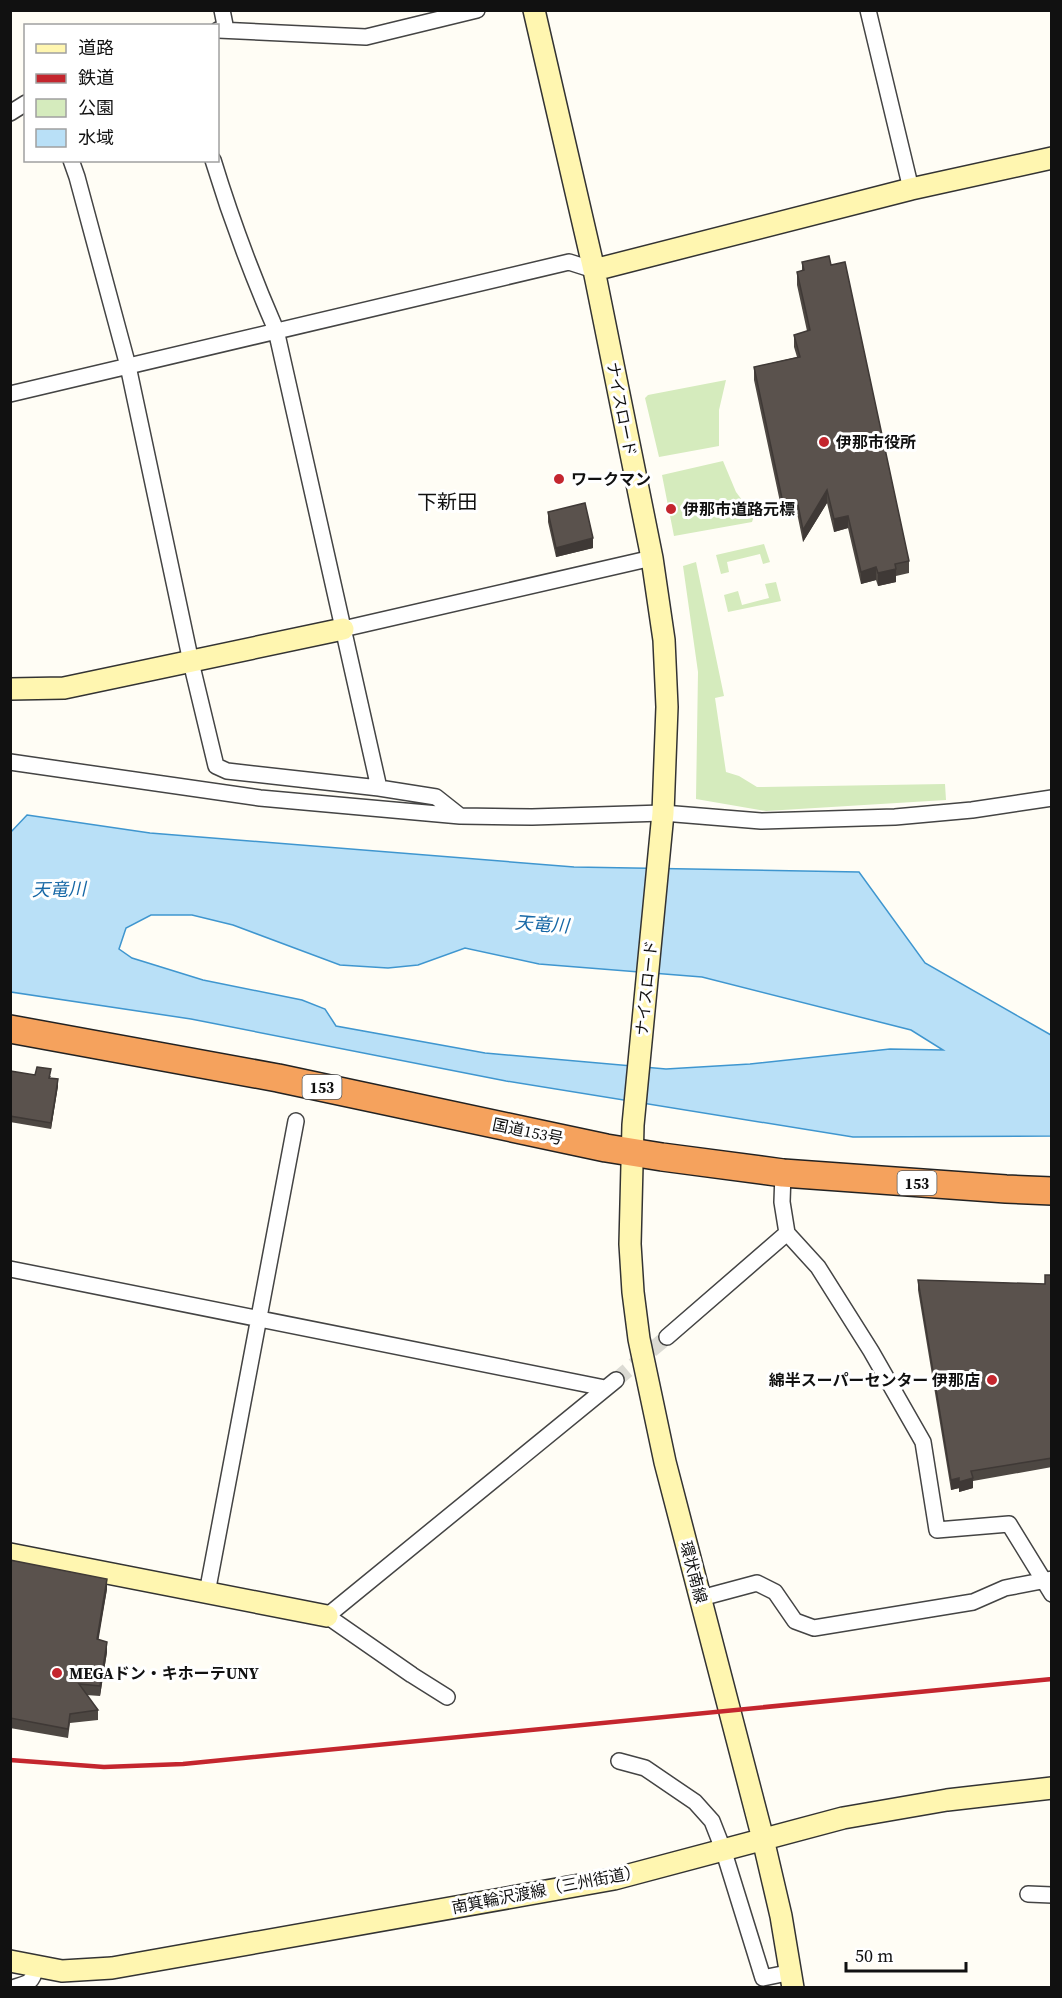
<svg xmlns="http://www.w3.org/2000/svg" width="1062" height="1998" viewBox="0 0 1062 1998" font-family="'Source Serif 4','Noto Sans JP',serif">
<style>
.green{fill:#d5ebbd}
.water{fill:#b9e0f7;stroke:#3f96cf;stroke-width:1.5;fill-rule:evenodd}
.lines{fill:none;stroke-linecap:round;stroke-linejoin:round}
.street-tunnel{stroke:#dbdad3;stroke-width:15;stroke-dasharray:15 8;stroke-linecap:butt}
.street-casing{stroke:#444;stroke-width:18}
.secondary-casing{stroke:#333;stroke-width:24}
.highway-casing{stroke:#222;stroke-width:30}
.street{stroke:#fff;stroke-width:15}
.secondary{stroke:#fff6b0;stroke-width:21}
.highway{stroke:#f5a25d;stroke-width:27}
.rail{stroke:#c4262e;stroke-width:4.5}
.wall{fill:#4d4742}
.shaded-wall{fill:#3f3936}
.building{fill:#5a524d;stroke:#3f3936;stroke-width:1.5}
.poi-dot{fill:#c4262e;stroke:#fff;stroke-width:2}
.labels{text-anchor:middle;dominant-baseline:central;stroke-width:6;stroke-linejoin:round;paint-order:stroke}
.shield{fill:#fff;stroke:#585858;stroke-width:1.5}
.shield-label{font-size:15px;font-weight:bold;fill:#111}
.street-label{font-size:16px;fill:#111;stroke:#fff}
.poi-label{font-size:16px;font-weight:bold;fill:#111;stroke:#fff;text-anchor:start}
.water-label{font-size:18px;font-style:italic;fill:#1768a6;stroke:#fff}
.quarter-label{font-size:20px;fill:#111;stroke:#fff}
</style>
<rect width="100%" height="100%" fill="#fffdf5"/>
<!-- green -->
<path class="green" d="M726,380L719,410V446L659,457L645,398L648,395Z
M723,461L736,492L754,516L752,522L674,536L662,475Z
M764,544L770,562L763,564L760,554L727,562L729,572L721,574L716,555Z
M696,562L724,696L715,698L726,772L739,776L757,787L945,784L946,800L766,811L696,799L698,672L683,566Z
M776,582L781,601L728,612L724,595L738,591L742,605L769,598L765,584Z"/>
<!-- water -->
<path class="water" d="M27,815L150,833L574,867L859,872L925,963L1051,1035V1136L853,1137L506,1081L191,1019L11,992L10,833ZM151,915H192L233,925L340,965L388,968L418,965L465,948L539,964L702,977L911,1030L943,1050L890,1049L750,1064L666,1069L485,1053L336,1026L325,1009L302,1000L203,980L132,958L119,949L126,928Z"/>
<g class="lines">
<!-- street-tunnel -->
<path class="street-tunnel" d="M616,1380L667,1337"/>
<defs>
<path id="street" d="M222,10L226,30
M868,10L911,189
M218,30L366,37L477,10
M10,113L26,103
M71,160L77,177L128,366L191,662L216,766L227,771L379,788
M213,160C231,219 252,275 276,330L379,788L436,797L460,816
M10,394L569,262L594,270
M343,629L652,558
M10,762L260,798L460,816L532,817L663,813L761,821L895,817L972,810L1052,798
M787,1233L818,1267L871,1351L923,1442L937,1530L1009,1524L1052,1594
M10,1269L605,1388
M667,1337L787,1233L782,1202L783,1173
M207,1593L296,1121
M701,1598L757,1583L775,1592L795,1621L814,1628L973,1602L1005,1588L1052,1579
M447,1697L412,1675L327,1616L616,1380
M619,1761L645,1768L695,1802L712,1821L723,1849L763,1978L792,1972
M1028,1894L1052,1895
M12,1988C28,1983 32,1984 36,1967"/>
<path id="secondary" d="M534,10L594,270L652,558L664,640L667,707L663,813L633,1125L630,1244L633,1292L639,1339L665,1462L763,1839L781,1916L793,1988
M594,270L911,189L1052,158
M10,689L64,688L343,629
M10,1554L327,1616
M10,1961L62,1971L112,1968L614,1879L843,1818L947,1800L1052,1788"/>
<path id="highway" d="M10,1029L278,1078L606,1148L662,1157L783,1173L1006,1189L1052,1191"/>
</defs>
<!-- street casing -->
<use href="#street" class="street-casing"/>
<!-- secondary casing -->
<use href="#secondary" class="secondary-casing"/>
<!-- highway casing -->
<use href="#highway" class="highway-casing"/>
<!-- street -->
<use href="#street" class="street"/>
<!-- secondary -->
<use href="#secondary" class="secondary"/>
<!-- highway -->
<use href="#highway" class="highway"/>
<!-- rail -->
<path class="rail" d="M10,1760L104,1767L183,1764L1052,1679"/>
</g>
<!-- wall -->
<path class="wall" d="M802,262L909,561V573L896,576V582L878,586L876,580L861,584L848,528L834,532L827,503L803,542L797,513L783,516L754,380V367L797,357L794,347V335L807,331L797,285V272L802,271Z
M548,512L593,548L556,557L548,522Z
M10,1071L35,1075L51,1076L50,1078L58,1086L51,1129L10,1122Z
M1052,1275V1467L973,1481V1488L959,1492V1488L951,1490L918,1290V1280L1045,1284Z
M10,1560L107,1589L98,1639L107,1652L100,1696L86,1695L98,1710V1720L70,1723L68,1738L10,1728Z"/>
<!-- shaded-wall -->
<path class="shaded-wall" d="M827,490V503L803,542V530Z
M797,500V513L783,516V503Z
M848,516V528L834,532V519Z
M593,538V548L556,557V548Z
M876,567V580L861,584V572Z
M896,569V582L878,586V573Z
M58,1079V1086L51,1129V1123Z
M959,1478V1488L951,1490V1480Z
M973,1478V1488L959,1492V1482Z
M107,1579V1589L97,1649V1639Z
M107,1642V1652L100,1696V1686Z"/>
<!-- building -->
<path class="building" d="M829,256L831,265L845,262L909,561L895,564L896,569L878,573L876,567L861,572L848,516L834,519L827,490L803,530L797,500L783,503L754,367L800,357L794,335L810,330L797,272L804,270L802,262Z
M585,503L593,538L556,548L548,512Z
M37,1067L51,1069L49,1078L58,1079L51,1123L10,1116V1071L35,1075Z
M1045,1275H1052V1458L971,1471L973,1478L959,1482V1478L951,1480L918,1280L1045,1284Z
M10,1560L107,1579L97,1639L107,1642L100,1686L79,1684L98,1710L70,1714L68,1729L10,1718Z"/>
<!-- markers -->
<g class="poi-dot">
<circle cx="824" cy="442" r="6"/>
<circle cx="559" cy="479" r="6"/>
<circle cx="671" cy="509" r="6"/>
<circle cx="992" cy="1380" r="6"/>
<circle cx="57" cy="1673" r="6"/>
</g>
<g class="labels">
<!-- shield labels -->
<g class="shield">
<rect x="302.5" y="1075" width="39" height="24" rx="4.5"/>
<rect x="897.5" y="1171" width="39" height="24" rx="4.5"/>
</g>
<g class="shield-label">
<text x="322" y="1087">153</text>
<text x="917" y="1183">153</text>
</g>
<!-- street labels -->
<g class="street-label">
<text transform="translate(622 409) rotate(79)">ナイスロード</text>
<text transform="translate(646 988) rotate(-84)">ナイスロード</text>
<text transform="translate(528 1131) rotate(12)">国道153号</text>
<text transform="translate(694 1572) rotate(75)">環状南線</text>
<text transform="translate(546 1889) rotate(-11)">南箕輪沢渡線（三州街道）</text>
</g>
<!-- poi labels -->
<g class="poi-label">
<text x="836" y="442">伊那市役所</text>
<text x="571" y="479">ワークマン</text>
<text x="683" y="509">伊那市道路元標</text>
<text x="980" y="1380" text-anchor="end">綿半スーパーセンター 伊那店</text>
<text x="69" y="1673">MEGAドン・キホーテUNY</text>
</g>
<!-- water labels -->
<g class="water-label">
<text transform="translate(59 889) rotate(-1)">天竜川</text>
<text transform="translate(542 924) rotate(4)">天竜川</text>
</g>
<!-- quarter labels -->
<g class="quarter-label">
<text x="447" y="502">下新田</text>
</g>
</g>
<!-- border -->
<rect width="1062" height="1998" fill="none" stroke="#111111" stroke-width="24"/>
<!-- legend -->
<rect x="24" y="24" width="195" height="138" fill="#ffffff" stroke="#a0a0a0" stroke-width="1.5"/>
<rect x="36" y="44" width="30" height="9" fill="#fff6b0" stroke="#a0a0a0" stroke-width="1.5"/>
<text x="78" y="54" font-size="18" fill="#111111">道路</text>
<rect x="36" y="74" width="30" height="9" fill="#c4262e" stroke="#a0a0a0" stroke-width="1.5"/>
<text x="78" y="84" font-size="18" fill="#111111">鉄道</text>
<rect x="36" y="99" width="30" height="18" fill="#d5ebbd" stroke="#a0a0a0" stroke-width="1.5"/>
<text x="78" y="114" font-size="18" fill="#111111">公園</text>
<rect x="36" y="129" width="30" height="18" fill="#b9e0f7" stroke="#a0a0a0" stroke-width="1.5"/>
<text x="78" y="144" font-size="18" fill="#111111">水域</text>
<!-- scale -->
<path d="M846 1962v9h120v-9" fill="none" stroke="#111111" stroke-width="3"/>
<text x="855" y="1962" font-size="18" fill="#111111" stroke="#ffffff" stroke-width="4.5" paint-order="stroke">50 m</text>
</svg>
